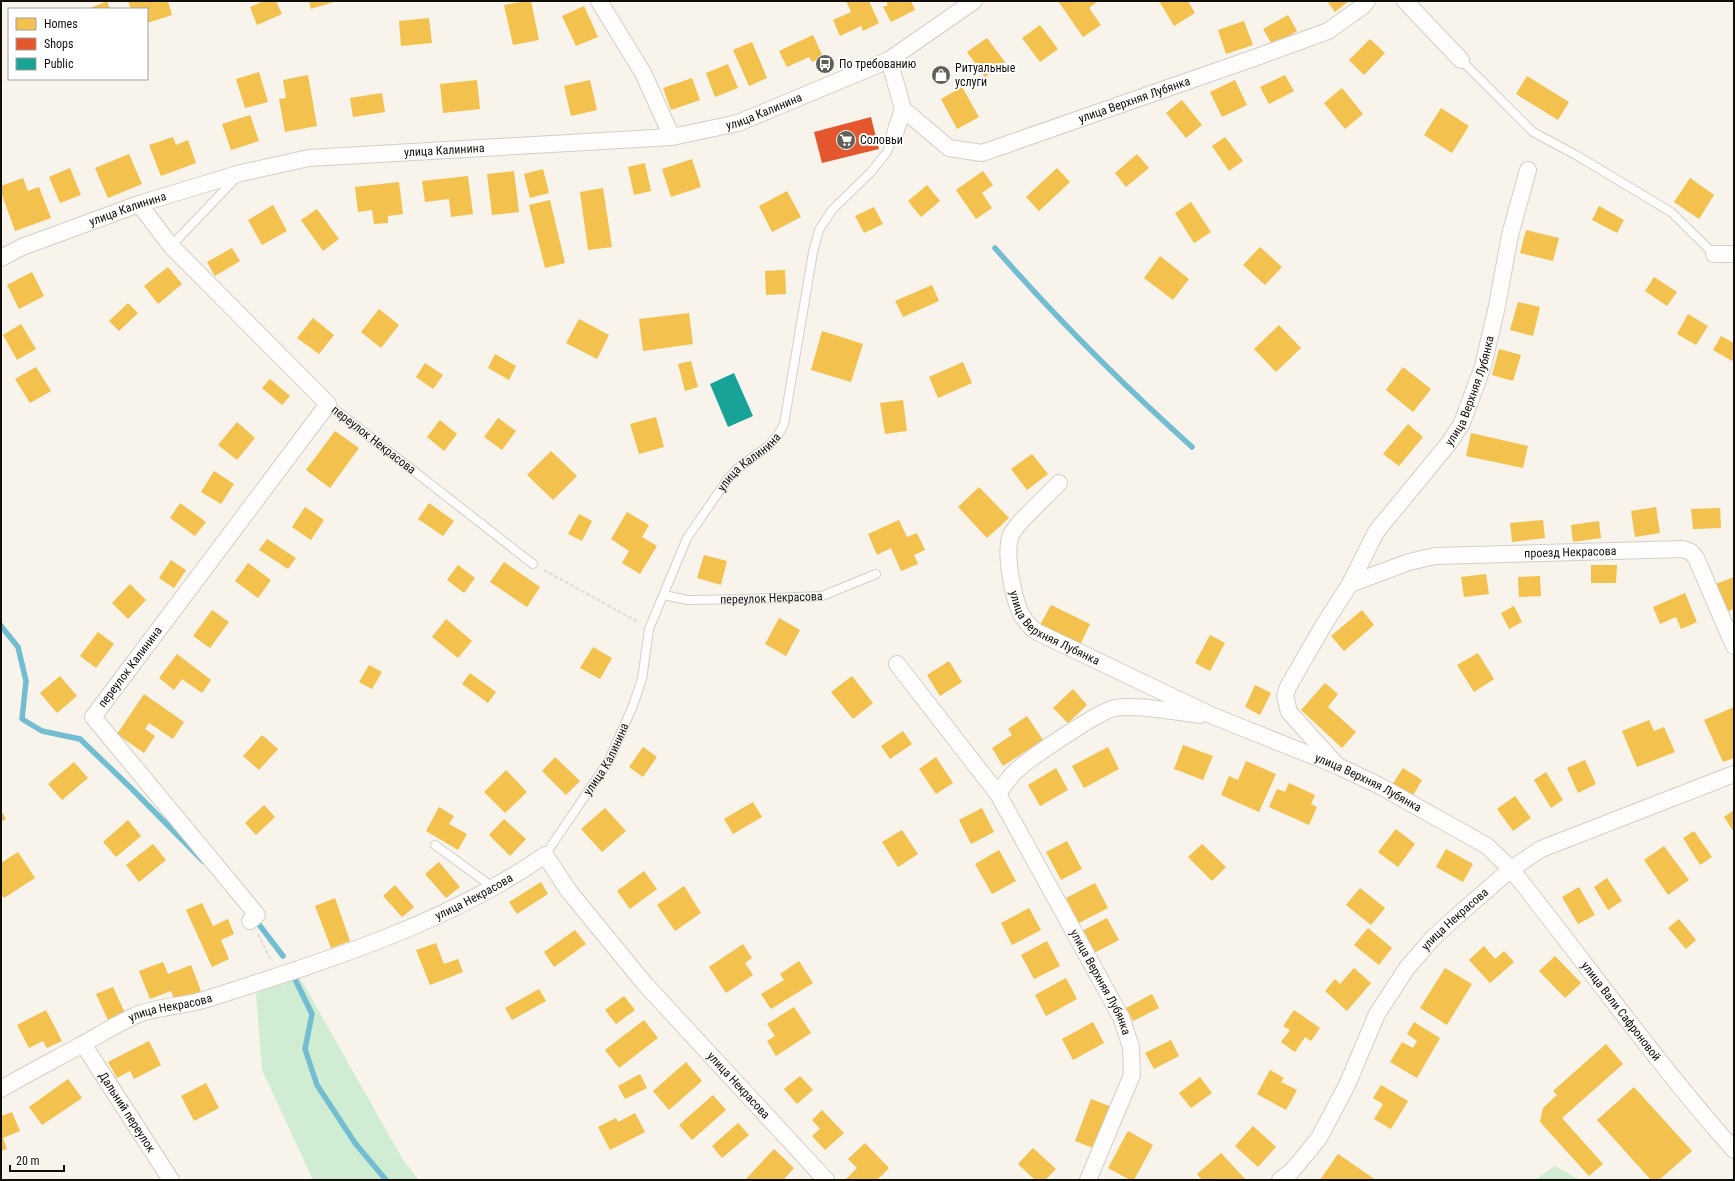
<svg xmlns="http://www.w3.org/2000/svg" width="1735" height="1181" viewBox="0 0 1735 1181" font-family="'Roboto Condensed',sans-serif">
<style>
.green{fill:#d0edd3}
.homes{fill:#f2c14e}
.shops{fill:#e4572e}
.public{fill:#17a398}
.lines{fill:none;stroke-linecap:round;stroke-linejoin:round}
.stream{stroke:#72bdd1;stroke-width:5.5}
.service-casing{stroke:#d2cfc8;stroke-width:10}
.minor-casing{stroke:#d2cfc8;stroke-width:18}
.path{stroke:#e1e0dd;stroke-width:2.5;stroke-dasharray:4 2;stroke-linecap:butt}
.service{stroke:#fefdfc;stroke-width:8}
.minor{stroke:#fefdfc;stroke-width:16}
.labels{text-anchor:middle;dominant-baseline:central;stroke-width:4;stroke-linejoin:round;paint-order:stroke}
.poi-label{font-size:12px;fill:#110f0a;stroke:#fff;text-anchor:start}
.street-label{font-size:12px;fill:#110f0a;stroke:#fff}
</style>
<rect width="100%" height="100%" fill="#f8f4eb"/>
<!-- green -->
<path class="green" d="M299,976L403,1160L419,1180H313L262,1070L256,993Z
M1555,1166L1580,1180H1535Z"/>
<!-- homes -->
<path class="homes" d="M107,1L110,9H88Z
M128,1H168L172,15L147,23V9H131Z
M264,1H276L282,14L257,25L250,7Z
M309,1H337L311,9Z
M525,1H531L539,40L513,45L504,5Z
M846,1H869L879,23L863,31L861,26L840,36L833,20L851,12Z
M886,1H911L915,10L891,22L883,7L888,5Z
M1058,1H1098L1089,8L1101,25L1083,37Z
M1159,1H1188L1195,13L1174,26Z
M1327,1H1349L1335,12Z
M584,6L598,37L576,46L562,16Z
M1288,15L1297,31L1273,46L1263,29Z
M429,18L432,43L401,46L399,21Z
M1244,21L1253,45L1226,54L1218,30Z
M1040,25L1058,49L1040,62L1022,38Z
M813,35L823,57L812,62L809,57L787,67L779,51Z
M987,38L1005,62L985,77L967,52Z
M1370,39L1385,53L1364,75L1349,60Z
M752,42L767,78L749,86L733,50Z
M728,64L738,88L715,97L706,73Z
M259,72L268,102L245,108L236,79Z
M308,75L317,126L285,132L279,99L286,98L283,80Z
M1285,75L1294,91L1269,104L1260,87Z
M1527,76L1569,102L1558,120L1516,94Z
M692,78L700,100L671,110L663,88Z
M477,80L480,109L443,113L440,84Z
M590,80L597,110L571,116L564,86Z
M1235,80L1247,105L1222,117L1210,92Z
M962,87L979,117L957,129L941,99Z
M1342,88L1363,114L1345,129L1324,103Z
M382,93L385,112L353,117L350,98Z
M1182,100L1202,125L1186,138L1166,113Z
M1441,108L1469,126L1452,153L1424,135Z
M250,115L259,141L231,150L222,124Z
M173,137L176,145L188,140L196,163L161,176L149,145Z
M1225,137L1243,161L1229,171L1212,146Z
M129,154L142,184L108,198L95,168Z
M1137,154L1149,168L1126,187L1115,173Z
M692,159L701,187L671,197L662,169Z
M645,163L651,191L634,195L628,167Z
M70,168L81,195L60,203L49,177Z
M1057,168L1070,182L1039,211L1026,197Z
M543,169L549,193L530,198L524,174Z
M514,171L519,212L492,215L487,174Z
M983,171L993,185L982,193L992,208L976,219L956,190Z
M468,176L473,214L451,217L449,199L425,202L422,181Z
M23,178L28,191L39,187L51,218L15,231L1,192V186Z
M1690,178L1714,195L1699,219L1674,202Z
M399,182L403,214L388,216V223L374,224L372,210L358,212L355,187Z
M927,185L940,201L921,217L908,201Z
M603,188L612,247L588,250L580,192Z
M787,191L801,217L772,232L759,206Z
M550,200L565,263L545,268L529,205Z
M1191,202L1211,232L1194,243L1175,213Z
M273,205L287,231L262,245L248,220Z
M1599,206L1624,220L1617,233L1592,220Z
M874,207L883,224L864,233L855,216Z
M317,209L339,239L323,251L301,220Z
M1526,230L1559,238L1553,261L1520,253Z
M1260,247L1282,267L1265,285L1243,265Z
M232,248L240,261L215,276L207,262Z
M1160,256L1189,279L1173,300L1144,278Z
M168,267L182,284L158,304L144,286Z
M785,270L786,294L766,295L765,271Z
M32,272L44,296L19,309L7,285Z
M1654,277L1677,292L1667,306L1645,291Z
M932,285L939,301L903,317L895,301Z
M1518,302L1540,307L1533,336L1510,330Z
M128,303L138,313L119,331L109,321Z
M379,309L399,325L381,348L361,332Z
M689,313L693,344L643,351L639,319Z
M1688,314L1708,326L1696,345L1677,334Z
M313,318L334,335L319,354L297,338Z
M579,319L609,335L597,359L566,343Z
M21,324L36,349L17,360L3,335Z
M1279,325L1301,348L1276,372L1254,349Z
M822,331L863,344L851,382L811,370Z
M1721,336L1734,343V357L1732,361L1713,350Z
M1499,349L1521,355L1513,381L1492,375Z
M495,354L516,366L509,380L488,368Z
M691,361L698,387L685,391L678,364Z
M963,362L972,383L938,398L929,377Z
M425,363L443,375L433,389L416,377Z
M36,367L51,391L30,403L15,379Z
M1403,367L1431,389L1413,412L1386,390Z
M270,379L290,396L282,405L262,388Z
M903,400L907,431L885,434L880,403Z
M656,417L664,447L639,454L630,424Z
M498,418L516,431L502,450L484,437Z
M440,420L457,434L444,451L427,437Z
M237,422L255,438L237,460L218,445Z
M1408,424L1423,437L1399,466L1383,454Z
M335,431L359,448L330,488L306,470Z
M1471,433L1528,446L1523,468L1466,456Z
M551,451L577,476L553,500L527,475Z
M1032,454L1048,474L1027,490L1011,469Z
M214,471L234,484L221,504L201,492Z
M979,487L1009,518L987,538L958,507Z
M180,503L206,522L195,536L170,518Z
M429,503L454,521L443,536L418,519Z
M305,507L324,520L311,540L292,527Z
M1656,507L1660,533L1635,537L1631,511Z
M1720,508L1721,528L1693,529L1691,509Z
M627,512L649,525L642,537L657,546L640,574L622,563L629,551L611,539Z
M579,514L592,521L582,541L568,534Z
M899,520L907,537L917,533L925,550L914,555L918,564L901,571L891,548L877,555L868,534Z
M1543,520L1545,538L1512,542L1510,523Z
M1599,521L1601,538L1573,542L1571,525Z
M267,539L296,558L288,569L259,550Z
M704,555L727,561L721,585L697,578Z
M171,560L186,570L174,588L159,578Z
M504,562L540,587L527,607L490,582Z
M248,563L271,580L258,598L235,581Z
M458,565L475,578L464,593L447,580Z
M1591,565H1617L1616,583H1591Z
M1486,574L1489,594L1464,597L1461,577Z
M1540,576L1541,596L1519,597L1518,577Z
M1734,577V609L1724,613L1713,585Z
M130,584L146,600L128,619L112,603Z
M1685,593L1697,622L1681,629L1676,617L1660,624L1653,607Z
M1051,605L1090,624L1080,645L1040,625Z
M1514,606L1522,622L1509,629L1501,613Z
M212,610L229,622L210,648L193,636Z
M1362,610L1374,625L1344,651L1331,636Z
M779,618L800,630L786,656L765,644Z
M446,619L472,641L458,658L432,637Z
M98,632L114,644L96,668L80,656Z
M1210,635L1225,643L1210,671L1195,663Z
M593,647L612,658L600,679L580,668Z
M1478,653L1494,679L1474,692L1457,665Z
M177,654L211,680L202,693L182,679L174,690L159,678Z
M949,661L962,682L940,696L927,675Z
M369,665L382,672L372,689L359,682Z
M470,673L496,692L488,703L462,684Z
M60,676L77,696L57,713L40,693Z
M852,676L873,703L853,719L831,692Z
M1325,683L1338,694L1328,707L1356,732L1342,748L1301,710Z
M1255,685L1271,693L1260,715L1245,707Z
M1073,689L1087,705L1068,723L1053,708Z
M144,694L184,722L173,739L149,723L145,729L155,736L144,753L117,734Z
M1734,707V758L1723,762L1704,720Z
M1027,716L1043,740L1003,766L992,748L1012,735L1008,729Z
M1649,720L1654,731L1664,727L1675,752L1637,767L1622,731Z
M903,731L912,744L890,759L881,746Z
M262,735L278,749L259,770L243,756Z
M1183,745L1213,756L1203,780L1174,769Z
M643,747L657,757L643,777L629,767Z
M1108,747L1119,769L1084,788L1072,766Z
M555,757L580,781L566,795L542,771Z
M936,757L953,783L936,794L919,769Z
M1585,760L1596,784L1578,793L1567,768Z
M1246,761L1276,774L1259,812L1221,795L1229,776L1238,780Z
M74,762L88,778L62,800L48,784Z
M1056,768L1068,790L1040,806L1028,785Z
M1403,768L1422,780L1412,797L1392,785Z
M506,770L527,792L505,813L484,792Z
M1546,772L1563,800L1551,808L1534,780Z
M1289,783L1315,795L1311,804L1317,807L1309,825L1269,807L1277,789L1285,792Z
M1515,796L1531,818L1513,831L1497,809Z
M753,802L762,817L733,834L724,819Z
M264,805L275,817L256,835L245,823Z
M439,807L454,816L449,824L467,834L458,850L426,831Z
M605,808L626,831L602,852L581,829Z
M982,808L994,832L971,844L959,820Z
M1734,810V832L1724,817Z
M1,811L6,819L1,822Z
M504,819L526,839L510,856L489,835Z
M128,820L141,836L116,857L103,842Z
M1396,829L1415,844L1398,867L1378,852Z
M902,830L918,854L898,867L882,842Z
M1694,831L1712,857L1700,865L1683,838Z
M1067,841L1082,869L1061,880L1046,852Z
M153,844L166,860L139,882L126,865Z
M1202,844L1226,867L1212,881L1188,857Z
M1664,846L1689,880L1668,895L1644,860Z
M1446,849L1473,864L1463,882L1436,867Z
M999,850L1016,881L992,894L975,864Z
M18,852L35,878L4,898L1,894V863Z
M439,862L460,887L446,898L425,874Z
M644,871L657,889L630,909L617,891Z
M1607,878L1622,901L1608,910L1594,887Z
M541,882L548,894L517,914L509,902Z
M1095,883L1108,908L1079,923L1066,898Z
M395,885L414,907L402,917L383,896Z
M684,886L701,913L675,931L657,905Z
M1579,887L1595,915L1578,924L1562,897Z
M1360,888L1385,908L1371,925L1346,905Z
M335,898L350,941L331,948L315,906Z
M202,903L213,926L228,919L234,934L221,940L229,959L212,967L186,910Z
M1029,908L1041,930L1012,945L1001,923Z
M1107,918L1119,940L1094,953L1082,931Z
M1679,919L1696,940L1686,949L1668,928Z
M1368,928L1392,948L1379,965L1354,945Z
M575,930L586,944L554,967L544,952Z
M1047,941L1060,966L1034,979L1021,955Z
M436,943L444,964L458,959L463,972L430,985L416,950Z
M743,944L752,958L745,963L753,975L726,993L709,967Z
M1484,946L1495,959L1504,951L1514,962L1490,983L1469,960Z
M1555,956L1581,983L1565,998L1539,971Z
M799,961L813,983L771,1009L761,994L784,980L780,974Z
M163,962L168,974L191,965L201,991L175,1001L171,991L150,999L139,971Z
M1354,968L1371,983L1347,1011L1325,991L1335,979L1340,984Z
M1445,968L1472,984L1447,1025L1420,1008Z
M1066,978L1077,999L1046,1016L1035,995Z
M113,987L125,1013L108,1020L96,994Z
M539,989L546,1001L512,1020L505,1008Z
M1152,994L1159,1008L1133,1021L1126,1008Z
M624,996L635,1010L616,1024L605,1010Z
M794,1007L811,1033L776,1056L767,1041L775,1036L767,1024Z
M46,1010L62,1041L47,1048L43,1041L29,1048L17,1025Z
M1294,1010L1320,1028L1311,1041L1305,1037L1295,1052L1281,1042L1290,1030L1283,1026Z
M644,1020L658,1038L619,1068L605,1050Z
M1093,1022L1104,1043L1073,1060L1062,1039Z
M1414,1022L1440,1038L1417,1078L1390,1062L1402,1042L1413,1048L1417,1041L1407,1034Z
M1171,1040L1179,1056L1154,1069L1145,1053Z
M149,1041L161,1065L134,1079L130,1071L117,1078L108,1062Z
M1606,1044L1623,1064L1562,1118L1603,1164L1589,1176L1540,1122L1543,1108L1557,1095L1553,1091Z
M686,1062L702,1081L669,1110L653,1091Z
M1270,1070L1284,1078L1281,1082L1297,1090L1286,1110L1257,1094Z
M640,1074L647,1088L625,1099L618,1086Z
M800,1076L813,1090L797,1104L784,1089Z
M1200,1077L1212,1093L1191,1108L1179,1093Z
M68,1079L82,1098L42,1125L29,1107Z
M206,1083L219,1108L194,1121L181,1096Z
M1381,1085L1408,1101L1391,1129L1374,1119L1383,1104L1373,1098Z
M1634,1087L1692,1151L1659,1180H1651L1597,1120Z
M713,1095L726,1110L692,1140L679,1125Z
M1091,1099L1112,1107L1096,1149L1075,1141Z
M822,1110L844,1133L825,1150L812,1136L820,1129L812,1120Z
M12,1112L20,1131L3,1138L7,1149L1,1151V1116Z
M635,1113L645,1132L610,1150L598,1127L616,1118L618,1122Z
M738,1123L749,1135L722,1158L712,1146Z
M1253,1126L1276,1147L1258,1167L1235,1146Z
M1128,1131L1153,1145L1134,1180H1130L1108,1168Z
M865,1143L889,1168L877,1180H845L857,1168L848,1159Z
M1033,1148L1056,1169L1045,1180H1035L1018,1164Z
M774,1149L794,1168L783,1180H745Z
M1221,1153L1246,1180H1202L1197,1174Z
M1338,1154L1376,1180H1320Z"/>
<!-- shops -->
<path class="shops" d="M871,117L879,149L822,163L814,132Z"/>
<!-- public -->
<path class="public" d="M734,373L753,416L728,427L710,384Z"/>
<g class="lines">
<!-- stream -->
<path class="stream" d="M995,248C1056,318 1122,384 1192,447
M1,626L18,647L26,681L22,719L42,731L80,739L132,789L203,861
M254,918L283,956
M292,973L312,1014L305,1049L317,1085L355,1143L386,1180"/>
<defs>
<g id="service">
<path d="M1461,60L1533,132L1576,155L1671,212L1714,254"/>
<path d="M171,246L237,177"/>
<path id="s1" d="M328,404L533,564"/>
<path id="s2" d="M664,595L687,600L747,599L822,596L876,574"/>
<path d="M435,845L494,888"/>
<path id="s3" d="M545,855L608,762L632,708L642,679L649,629L687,538L727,480L738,468L768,446L778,435L784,424L813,252L819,230L832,210L871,172L887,152L895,133"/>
</g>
<g id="minor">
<path d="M599,1L643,73L672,137"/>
<path d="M1405,1L1461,60"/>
<path d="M889,60L903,109L895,133"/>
<path id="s4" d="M903,109L949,148L982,153L1254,58L1328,31L1363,6L1367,1"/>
<path d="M139,204L171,246L328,404L93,717L248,904L257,915L250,921"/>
<path d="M1714,254H1734"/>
<path id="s5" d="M1,258L22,247L139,204L241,173L309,158L672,137L738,123L889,60L974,1"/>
<path id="s6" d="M1059,483C1048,495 1017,522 1011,535C1004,553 1013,597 1021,614C1025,621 1030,627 1037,632L1213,716L1338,766L1380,786L1487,846L1511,869C1586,963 1654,1060 1734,1150"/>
<path id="s7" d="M1350,584L1409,562L1435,556L1683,549L1691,552L1696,558L1734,646"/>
<path id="s8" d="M897,664L998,794L1121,1017L1131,1047L1132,1075L1088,1180"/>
<path id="s9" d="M1335,763L1289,712L1285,696L1288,687L1323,626L1350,584L1376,532L1449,443L1462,423L1483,366L1497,306L1510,235L1528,170"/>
<path d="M998,794C1004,785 1009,777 1017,770C1030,758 1099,711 1115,708C1137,704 1176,712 1200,715"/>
<path id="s10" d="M83,1044L171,1180"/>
<path id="s11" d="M1,1089C28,1073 56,1059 83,1044C101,1034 120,1022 139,1014C161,1006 185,1006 207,999C322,962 445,925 545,855L568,890L644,983L826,1180"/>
<path id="s12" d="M1280,1180L1292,1171L1319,1138L1347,1085L1377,1014L1407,968L1432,939L1457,916L1511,869L1541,849L1734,774"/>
</g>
</defs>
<!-- service casing -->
<use href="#service" class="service-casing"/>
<!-- minor casing -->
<use href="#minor" class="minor-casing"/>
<!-- path -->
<path class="path" d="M544,570L638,622
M258,934L272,962"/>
<!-- service -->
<use href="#service" class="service"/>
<!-- minor -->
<use href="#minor" class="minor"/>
</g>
<!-- icons -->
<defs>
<symbol id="bus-disc" viewBox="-11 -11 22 22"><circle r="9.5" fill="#625f59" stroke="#fff"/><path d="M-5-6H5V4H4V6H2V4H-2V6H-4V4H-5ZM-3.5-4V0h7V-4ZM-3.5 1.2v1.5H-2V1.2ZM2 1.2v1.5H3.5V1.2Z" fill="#fff"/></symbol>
<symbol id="shop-disc" viewBox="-11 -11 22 22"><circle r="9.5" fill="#625f59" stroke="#fff"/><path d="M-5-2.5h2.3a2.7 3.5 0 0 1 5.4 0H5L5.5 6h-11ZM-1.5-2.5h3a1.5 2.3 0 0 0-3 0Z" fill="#fff"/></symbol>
<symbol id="supermarket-disc" viewBox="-11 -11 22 22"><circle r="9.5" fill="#625f59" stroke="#fff"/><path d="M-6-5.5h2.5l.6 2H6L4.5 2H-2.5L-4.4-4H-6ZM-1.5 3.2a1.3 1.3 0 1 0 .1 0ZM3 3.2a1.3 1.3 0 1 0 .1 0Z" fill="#fff"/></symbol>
</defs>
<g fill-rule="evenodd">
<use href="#bus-disc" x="814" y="53" width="22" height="22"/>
<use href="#shop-disc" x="930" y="64" width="22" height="22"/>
<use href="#supermarket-disc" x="835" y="129" width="22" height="22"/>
</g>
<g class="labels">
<!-- poi labels -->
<g class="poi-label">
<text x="839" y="64">По требованию</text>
<text x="955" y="68">Ритуальные<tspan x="955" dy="14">услуги</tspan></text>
<text x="860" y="140">Соловьи</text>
</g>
<!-- street labels -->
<g class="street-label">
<text stroke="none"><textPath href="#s4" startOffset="255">улица Верхняя Лубянка</textPath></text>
<text stroke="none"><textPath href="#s5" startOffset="784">улица Калинина</textPath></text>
<text stroke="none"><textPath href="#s5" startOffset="460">улица Калинина</textPath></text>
<text stroke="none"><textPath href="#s5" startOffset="136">улица Калинина</textPath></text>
<text stroke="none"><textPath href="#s9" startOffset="445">улица Верхняя Лубянка</textPath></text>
<text stroke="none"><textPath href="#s1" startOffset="58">переулок Некрасова</textPath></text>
<text stroke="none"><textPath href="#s3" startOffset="450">улица Калинина</textPath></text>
<text stroke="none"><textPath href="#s7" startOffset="225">проезд Некрасова</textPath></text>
<text stroke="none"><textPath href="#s2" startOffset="108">переулок Некрасова</textPath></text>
<text stroke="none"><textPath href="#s6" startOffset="186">улица Верхняя Лубянка</textPath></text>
<text transform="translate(130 667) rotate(-53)">переулок Калинина</text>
<text stroke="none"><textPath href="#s3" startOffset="114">улица Калинина</textPath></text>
<text stroke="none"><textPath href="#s6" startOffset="540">улица Верхняя Лубянка</textPath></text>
<text stroke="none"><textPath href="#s11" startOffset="513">улица Некрасова</textPath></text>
<text stroke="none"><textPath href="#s12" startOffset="318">улица Некрасова</textPath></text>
<text stroke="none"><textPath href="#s8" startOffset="379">улица Верхняя Лубянка</textPath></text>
<text stroke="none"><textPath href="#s11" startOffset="189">улица Некрасова</textPath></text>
<text stroke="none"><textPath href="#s6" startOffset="888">улица Вали Сафроновой</textPath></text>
<text stroke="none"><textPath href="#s11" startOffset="897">улица Некрасова</textPath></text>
<text stroke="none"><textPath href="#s10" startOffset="81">Дальний переулок</textPath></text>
</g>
</g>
<!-- border -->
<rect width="1735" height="1181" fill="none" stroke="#110f0a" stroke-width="4"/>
<!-- legend -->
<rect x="8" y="8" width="140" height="72" fill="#ffffff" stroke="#a09f9d"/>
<rect x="16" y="18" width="20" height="12" fill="#f2c14e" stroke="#a09f9d"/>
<text x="44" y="28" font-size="12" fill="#110f0a">Homes</text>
<rect x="16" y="38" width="20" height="12" fill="#e4572e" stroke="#a09f9d"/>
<text x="44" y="48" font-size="12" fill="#110f0a">Shops</text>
<rect x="16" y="58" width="20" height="12" fill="#17a398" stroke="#a09f9d"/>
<text x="44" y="68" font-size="12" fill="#110f0a">Public</text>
<!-- scale -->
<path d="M10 1165v6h54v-6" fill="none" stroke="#110f0a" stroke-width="2"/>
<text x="16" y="1165" font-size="12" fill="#110f0a" stroke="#ffffff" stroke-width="3" paint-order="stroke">20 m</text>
</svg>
